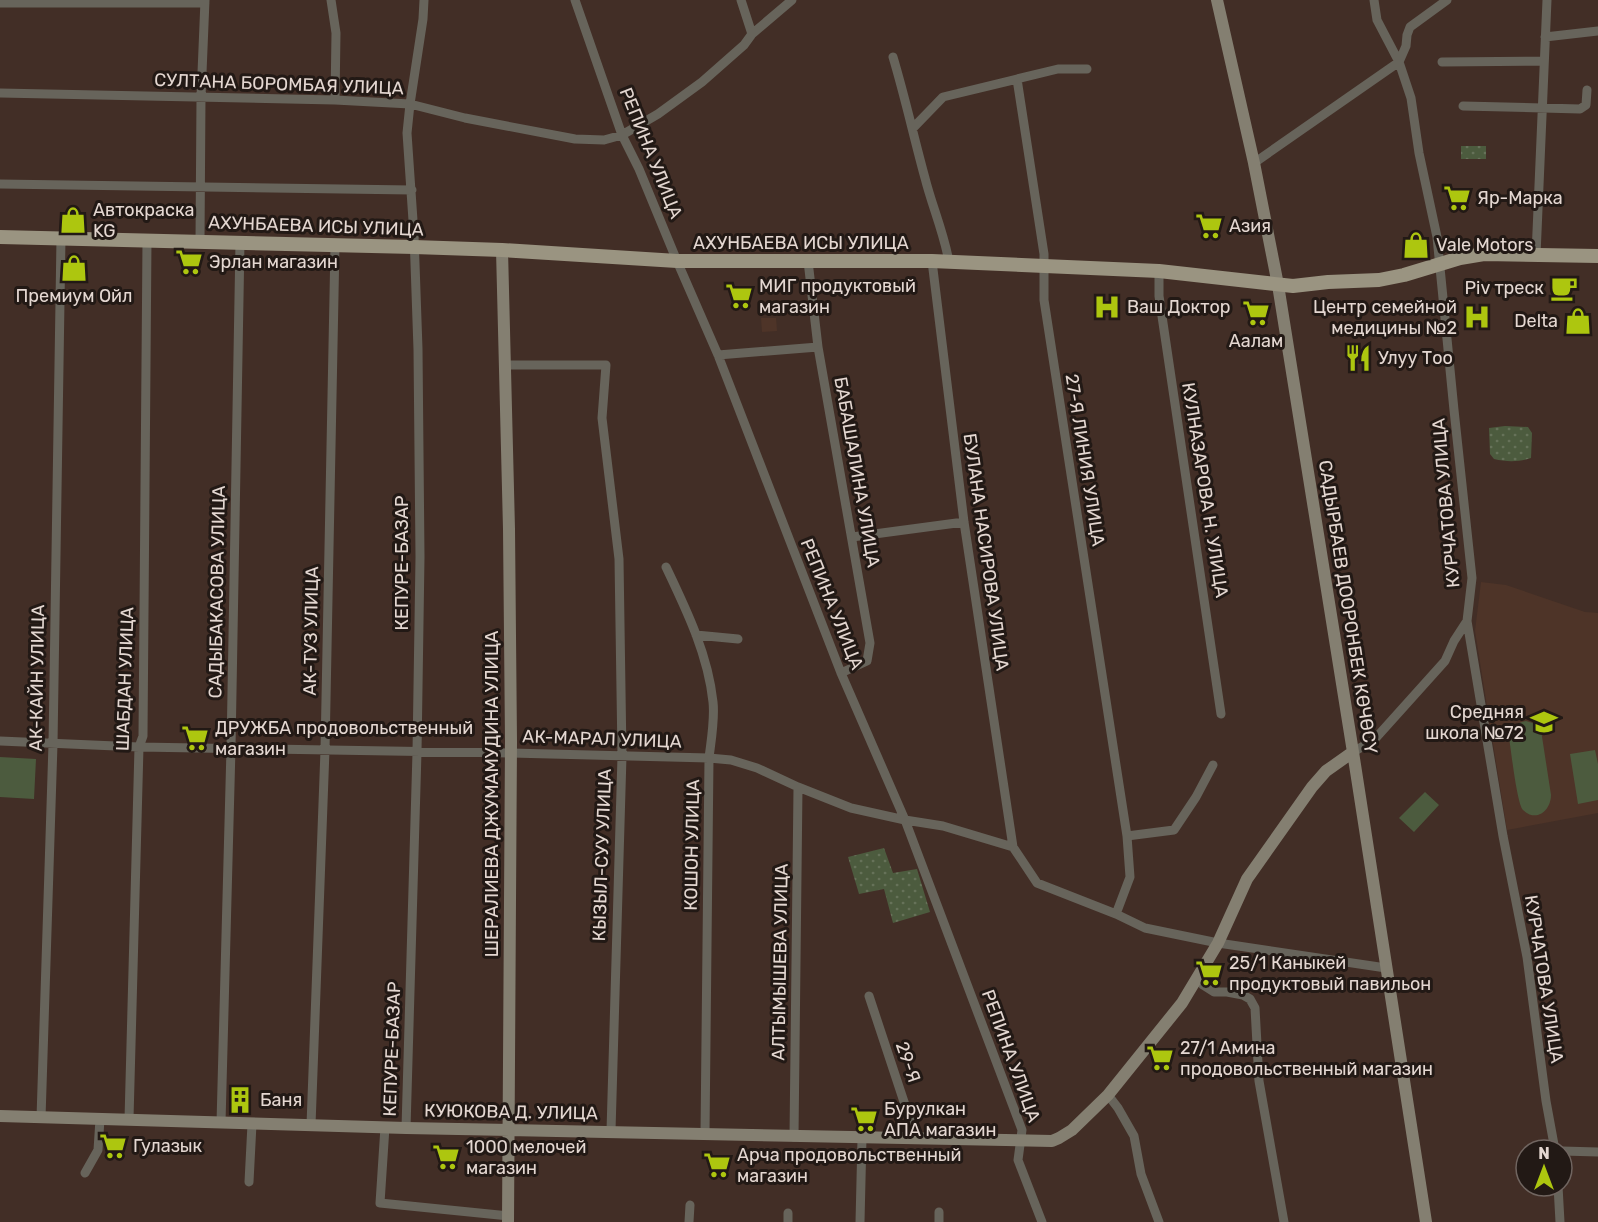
<svg xmlns="http://www.w3.org/2000/svg" width="1598" height="1222" viewBox="0 0 1598 1222" font-family="Rubik,sans-serif">
<style>
.built{fill:#4e3428}
.grass{fill:url(#grass-dots)}
.pitch{fill:#4c5b3e}
.lines{fill:none;stroke-linecap:round;stroke-linejoin:round}
.street{stroke:#67645b;stroke-width:9}
.secondary{stroke:#847f71;stroke-width:12}
.primary{stroke:#9a9481;stroke-width:14}
.labels{text-anchor:middle;dominant-baseline:central;stroke-width:6;stroke-linejoin:round;paint-order:stroke}
.street-label{font-size:18px;fill:#e4d7d1;stroke:#221915}
.poi-label{font-size:18px;fill:#e4d7d1;stroke:#221915;text-anchor:start}
</style>
<defs>
<pattern id="grass-dots" width="8" height="8" patternUnits="userSpaceOnUse" patternTransform="scale(1.5)"><rect width="8" height="8" fill="#4c5b3e"/><path d="M2 2h.1M6 6h.1" fill="none" stroke="#667259" stroke-width="1.8" stroke-linecap="round"/></pattern>
</defs>
<rect width="100%" height="100%" fill="#422e26"/>
<!-- built -->
<path class="built" d="M761,318H776L777,331L762,332Z
M1481,582L1506,585L1585,612L1598,613V813L1507,830L1475,631Z"/>
<!-- grass -->
<path class="grass" d="M1461,146H1486V159H1461Z
M1505,426L1528,427L1532,433L1531,458C1519,462 1507,462 1494,459L1490,454L1489,428Z
M884,848L893,873L917,869L930,912L893,923L884,889L859,894L848,857Z"/>
<!-- pitch -->
<path class="pitch" d="M1526,721L1536,724L1541,730L1551,795C1551,810 1537,823 1523,810C1517,804 1511,750 1509,737C1511,727 1516,723 1526,721Z
M1595,750L1598,764V800L1578,804L1570,754Z
M0,757L36,759L34,799L0,797Z
M1425,792L1439,805L1414,832L1399,818Z"/>
<g class="lines">
<!-- street -->
<path class="street" d="M331,0L336,33L335,100
M575,0L622,135L639,169L677,261L718,355L841,673L905,820L1022,1130L1018,1160L1042,1222
M741,0L752,34
M1374,0L1377,20L1399,62L1411,98L1419,153L1437,237L1454,410L1472,578L1467,621L1503,836L1527,957L1546,1101L1555,1150
M0,3H205
M1545,37L1598,31
M893,57C905,97 914,138 925,178C932,206 944,233 949,262
M1442,62L1544,61
M1087,69H1058L1017,79L1044,254V300L1127,836L1130,877L1116,914
M0,93L335,100L410,104L465,118L575,139L604,140L622,135L658,114L702,82L744,45L752,34L792,0
M1463,106L1580,109L1586,105L1587,90
M913,128L943,97L1017,79
M1254,163L1399,62L1406,46L1407,35L1410,27L1447,0
M0,184L412,190
M200,241L201,97L205,0
M1536,255L1547,0
M808,261L818,347L870,643L867,661L841,673
M932,261L964,522L1013,847
M1159,271V296L1221,714
M718,355L818,347
M504,365H606L602,418L619,559L622,756L611,1131
M852,537L964,522
M666,567C686,609 708,654 713,702C715,719 711,741 709,758L705,1133
M696,635L738,639
M0,741L139,747L511,753L709,758L731,760L757,768L798,787L851,808L905,820L943,826L1013,847L1037,883L1116,914L1145,928L1218,943L1386,968
M1353,752L1374,740L1445,661L1454,641L1467,621
M1127,836L1174,830L1196,797L1213,765
M1198,979L1203,985L1214,992H1227L1243,995L1250,999L1255,1008L1259,1081L1284,1222
M869,996L911,1123L912,1139
M1108,1095L1118,1108L1134,1136L1141,1174L1159,1222
M41,1118L53,744L61,238
M129,1119L139,747L143,736L147,240
M221,1123L231,748L240,242
M311,1125L325,750L335,245
M385,1127L380,1203L509,1216
M406,1128L417,752L420,557L418,349L414,235L407,133L410,104L423,19L424,0
M794,1137L798,787
M1562,1151L1598,1152
M85,1173L98,1150L100,1119
M249,1182L252,1124
M1558,1186L1560,1222
M689,1222L690,1205
M788,1222V1213
M860,1222L862,1138
M939,1222V1212"/>
<!-- secondary -->
<path class="secondary" d="M1217,0L1254,163L1278,285L1353,752L1426,1222
M502,250L509,529L511,742L508,1222
M0,1116L406,1128L1052,1141L1059,1138L1072,1130L1108,1095L1182,1003L1218,943L1247,879L1312,787L1326,771L1353,752"/>
<!-- primary -->
<path class="primary" d="M0,237L414,247L502,250L677,261H932L1159,271L1293,286L1328,282L1379,280L1404,275L1460,258L1484,254L1598,256"/>
</g>
<!-- icons -->
<defs>
<symbol id="supermarket-bare" viewBox="-9 -9 18 18"><path d="M-6-5.5h2.5l.6 2H6L4.5 2H-2.5L-4.4-4H-6ZM-1.5 3.2a1.3 1.3 0 1 0 .1 0ZM3 3.2a1.3 1.3 0 1 0 .1 0Z" fill="#adc60f" stroke="#221915" stroke-width="2.5" paint-order="stroke"/></symbol>
<symbol id="shop-bare" viewBox="-9 -9 18 18"><path d="M-5-2.5h2.3a2.7 3.5 0 0 1 5.4 0H5L5.5 6h-11ZM-1.5-2.5h3a1.5 2.3 0 0 0-3 0Z" fill="#adc60f" stroke="#221915" stroke-width="2.5" paint-order="stroke"/></symbol>
<symbol id="cafe-bare" viewBox="-9 -9 18 18"><path d="M-5.5-4.5H6V0H3Q3 3.5 0 3.5H-2.5Q-5.5 3.5-5.5 0ZM3-3.2v2h1.7v-2ZM-6 4.5H4V6H-6Z" fill="#adc60f" stroke="#221915" stroke-width="2.5" paint-order="stroke"/></symbol>
<symbol id="hospital-bare" viewBox="-9 -9 18 18"><path d="M-5-5h3v3.5h4V-5h3V5h-3V1.5h-4V5h-3Z" fill="#adc60f" stroke="#221915" stroke-width="2.5" paint-order="stroke"/></symbol>
<symbol id="restaurant-bare" viewBox="-9 -9 18 18"><path d="M-5-6h1v4h1v-4h1v4h1v-4h1v5L-1.5 .5V6h-2V.5L-5-1ZM5-6V6H3V1.5H1.5Q1.5-4 5-6Z" fill="#adc60f" stroke="#221915" stroke-width="2.5" paint-order="stroke"/></symbol>
<symbol id="school-bare" viewBox="-9 -9 18 18"><path d="M0-5L7-2L0 1L-7-2ZM-4 1L0 2.5L4 1V4Q0 6-4 4Z" fill="#adc60f" stroke="#221915" stroke-width="2.5" paint-order="stroke"/></symbol>
<symbol id="building-bare" viewBox="-9 -9 18 18"><path d="M-4-6H4V6H1V3H-1V6H-4ZM-2.5-4.3h1.7v1.8h-1.7ZM.8-4.3h1.7v1.8H.8ZM-2.5-1h1.7V.8h-1.7ZM.8-1h1.7V.8H.8Z" fill="#adc60f" stroke="#221915" stroke-width="2.5" paint-order="stroke"/></symbol>
</defs>
<g fill-rule="evenodd">
<use href="#supermarket-bare" x="1438" y="179" width="38" height="38"/>
<use href="#shop-bare" x="54" y="201" width="38" height="38"/>
<use href="#supermarket-bare" x="1190" y="207" width="38" height="38"/>
<use href="#shop-bare" x="1397" y="226" width="38" height="38"/>
<use href="#supermarket-bare" x="170" y="243" width="38" height="38"/>
<use href="#shop-bare" x="55" y="249" width="38" height="38"/>
<use href="#cafe-bare" x="1545" y="269" width="38" height="38"/>
<use href="#supermarket-bare" x="720" y="277" width="38" height="38"/>
<use href="#hospital-bare" x="1088" y="288" width="38" height="38"/>
<use href="#supermarket-bare" x="1237" y="294" width="38" height="38"/>
<use href="#hospital-bare" x="1458" y="298" width="38" height="38"/>
<use href="#shop-bare" x="1559" y="302" width="38" height="38"/>
<use href="#restaurant-bare" x="1339" y="339" width="38" height="38"/>
<use href="#school-bare" x="1525" y="703" width="38" height="38"/>
<use href="#supermarket-bare" x="176" y="719" width="38" height="38"/>
<use href="#supermarket-bare" x="1190" y="954" width="38" height="38"/>
<use href="#supermarket-bare" x="1141" y="1039" width="38" height="38"/>
<use href="#building-bare" x="221" y="1081" width="38" height="38"/>
<use href="#supermarket-bare" x="845" y="1100" width="38" height="38"/>
<use href="#supermarket-bare" x="94" y="1127" width="38" height="38"/>
<use href="#supermarket-bare" x="427" y="1138" width="38" height="38"/>
<use href="#supermarket-bare" x="698" y="1146" width="38" height="38"/>
</g>
<g class="labels">
<!-- street labels -->
<g class="street-label">
<text transform="translate(279 84) rotate(2)">СУЛТАНА БОРОМБАЯ УЛИЦА</text>
<text transform="translate(651 153) rotate(68)">РЕПИНА УЛИЦА</text>
<text transform="translate(316 226) rotate(2)">АХУНБАЕВА ИСЫ УЛИЦА</text>
<text x="801" y="243">АХУНБАЕВА ИСЫ УЛИЦА</text>
<text transform="translate(1085 460) rotate(81)">27-Я ЛИНИЯ УЛИЦА</text>
<text transform="translate(857 472) rotate(80)">БАБАШАЛИНА УЛИЦА</text>
<text transform="translate(1205 490) rotate(81)">КУЛНАЗАРОВА Н. УЛИЦА</text>
<text transform="translate(1446 503) rotate(-95)">КУРЧАТОВА УЛИЦА</text>
<text transform="translate(986 552) rotate(82)">БУЛАНА НАСИРОВА УЛИЦА</text>
<text transform="translate(402 563) rotate(-90)">КЕПУРЕ-БАЗАР</text>
<text transform="translate(217 592) rotate(-89)">САДЫБАКАСОВА УЛИЦА</text>
<text transform="translate(832 604) rotate(68)">РЕПИНА УЛИЦА</text>
<text transform="translate(1348 607) rotate(81)">САДЫРБАЕВ ДООРОНБЕК КӨЧӨСҮ</text>
<text transform="translate(311 631) rotate(-89)">АК-ТУЗ УЛИЦА</text>
<text transform="translate(37 678) rotate(-89)">АК-КАЙН УЛИЦА</text>
<text transform="translate(125 679) rotate(-88)">ШАБДАН УЛИЦА</text>
<text transform="translate(602 739) rotate(2)">АК-МАРАЛ УЛИЦА</text>
<text transform="translate(492 794) rotate(-90)">ШЕРАЛИЕВА ДЖУМАМУДИНА УЛИЦА</text>
<text transform="translate(692 845) rotate(-89)">КОШОН УЛИЦА</text>
<text transform="translate(602 855) rotate(-88)">КЫЗЫЛ-СУУ УЛИЦА</text>
<text transform="translate(780 962) rotate(-89)">АЛТЫМЫШЕВА УЛИЦА</text>
<text transform="translate(1544 979) rotate(81)">КУРЧАТОВА УЛИЦА</text>
<text transform="translate(392 1049) rotate(-88)">КЕПУРЕ-БАЗАР</text>
<text transform="translate(1011 1056) rotate(70)">РЕПИНА УЛИЦА</text>
<text transform="translate(908 1062) rotate(71)">29-Я</text>
<text transform="translate(511 1112) rotate(1)">КУЮКОВА Д. УЛИЦА</text>
</g>
<!-- poi labels -->
<g class="poi-label">
<text x="1477" y="198">Яр-Марка</text>
<text x="93" y="210">Автокраска<tspan x="93" dy="21">KG</tspan></text>
<text x="1229" y="226">Азия</text>
<text x="1436" y="245">Vale Motors</text>
<text x="209" y="262">Эрлан магазин</text>
<text x="759" y="286">МИГ продуктовый<tspan x="759" dy="21">магазин</tspan></text>
<text x="1544" y="288" text-anchor="end">Piv треск</text>
<text x="74" y="296" text-anchor="middle">Премиум Ойл</text>
<text x="1127" y="307">Ваш Доктор</text>
<text x="1457" y="307" text-anchor="end">Центр семейной<tspan x="1457" dy="21">медицины №2</tspan></text>
<text x="1558" y="321" text-anchor="end">Delta</text>
<text x="1256" y="341" text-anchor="middle">Аалам</text>
<text x="1378" y="358">Улуу Тоо</text>
<text x="1524" y="712" text-anchor="end">Средняя<tspan x="1524" dy="21">школа №72</tspan></text>
<text x="215" y="728">ДРУЖБА продовольственный<tspan x="215" dy="21">магазин</tspan></text>
<text x="1229" y="963">25/1 Каныкей<tspan x="1229" dy="21">продуктовый павильон</tspan></text>
<text x="1180" y="1048">27/1 Амина<tspan x="1180" dy="21">продовольственный магазин</tspan></text>
<text x="260" y="1100">Баня</text>
<text x="884" y="1109">Бурулкан<tspan x="884" dy="21">АПА магазин</tspan></text>
<text x="133" y="1146">Гулазык</text>
<text x="466" y="1147">1000 мелочей<tspan x="466" dy="21">магазин</tspan></text>
<text x="737" y="1155">Арча продовольственный<tspan x="737" dy="21">магазин</tspan></text>
</g>
</g>
<!-- north arrow -->
<g transform="translate(1544 1168)"><circle r="28" fill="#221915" stroke="#706560" stroke-width="1.5"/>
<path d="M0-4.5L10 22L0 15L-10 22Z" fill="#adc60f"/>
<text y="-9" font-size="16" font-weight="bold" text-anchor="middle" fill="#e4d7d1">N</text>
</g>
</svg>
